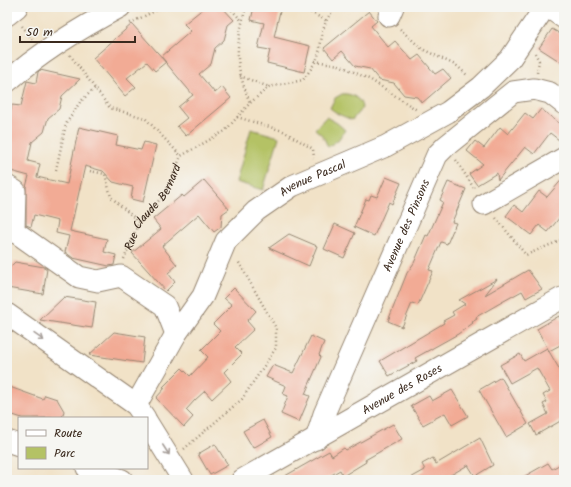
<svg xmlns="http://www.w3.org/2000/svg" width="571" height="487" viewBox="0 0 571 487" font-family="Kalam,sans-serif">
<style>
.green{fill:#b4c265;stroke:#787642}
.building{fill:#f2ab95}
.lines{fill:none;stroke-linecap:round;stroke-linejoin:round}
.minor-casing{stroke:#968672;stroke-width:23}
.path{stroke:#968672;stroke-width:2.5;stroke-dasharray:1 3;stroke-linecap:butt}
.minor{stroke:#fff;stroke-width:21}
.oneway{stroke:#a79f9a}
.labels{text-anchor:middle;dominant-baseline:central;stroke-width:3.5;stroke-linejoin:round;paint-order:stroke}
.street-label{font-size:12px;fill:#3b2a1e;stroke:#f6f6f2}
</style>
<rect width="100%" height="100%" fill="#f6f6f2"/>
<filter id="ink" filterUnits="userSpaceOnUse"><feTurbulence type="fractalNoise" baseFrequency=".025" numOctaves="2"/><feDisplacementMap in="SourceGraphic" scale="8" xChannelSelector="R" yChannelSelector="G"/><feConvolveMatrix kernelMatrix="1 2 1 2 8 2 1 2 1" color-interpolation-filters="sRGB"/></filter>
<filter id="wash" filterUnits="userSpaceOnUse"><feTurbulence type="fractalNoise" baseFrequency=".012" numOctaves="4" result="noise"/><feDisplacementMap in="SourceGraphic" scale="16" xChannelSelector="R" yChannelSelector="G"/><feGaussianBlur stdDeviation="0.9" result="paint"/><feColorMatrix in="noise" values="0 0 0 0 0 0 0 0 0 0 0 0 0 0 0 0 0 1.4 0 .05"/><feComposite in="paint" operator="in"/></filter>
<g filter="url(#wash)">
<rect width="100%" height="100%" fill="#f1e2c7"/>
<!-- green -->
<path class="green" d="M342,94C351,93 361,98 362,108L352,120L338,114L330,108L335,98Z
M326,117L337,123L345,130L338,140L328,147L323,136L315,129Z
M251,129L279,137L263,190L236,182Z"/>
<g id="blocks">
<!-- building -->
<path class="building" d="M205,7H222L234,20L228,25L224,40L215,48L211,64L199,74L215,93L222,87L231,98L186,136L177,126L187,118L178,107L193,95L161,57L191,31L184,24Z
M254,7H281L274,37L310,46L304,72L267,63L270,50L258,48L264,23L251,20Z
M369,11L377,21L371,26L388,47L395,41L412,60L419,55L435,74L443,69L451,78L422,103L417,97L404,95L394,83L379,80L370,69L355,66L342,51L333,59L324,48Z
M132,24L166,62L155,71L147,62L127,78L136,87L125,96L93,58Z
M552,29L564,36V64L539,48Z
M40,70L80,79L62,96L59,109L48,118L44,132L32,142L28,161L40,164L37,177L67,184L79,127L118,136L116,145L141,150L144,142L156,145L143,202L131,199L133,187L113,182L103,171L85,166L70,231L107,239L104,252L116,255L114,265L109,266L73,258L65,252L69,236L56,233L58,221L34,215L31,227L26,225V187L29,176L7,170V126L12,105L21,106L27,81L36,83L38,72Z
M541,109L564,127V133L559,140L550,133L534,154L525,147L498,180L497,173L477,185L469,174L483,164L467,151L475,141L484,148L500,127L508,134L525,113L533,119Z
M386,177L401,183L392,204L389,202L374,236L354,227L366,199L369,200L371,195L377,197Z
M564,177V212L548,232L539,225L531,235L506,216L514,205L523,212L539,191L547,197Z
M204,180L229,209L222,214L221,227L214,232L199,214L162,246L177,265L168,273L175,282L166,291L132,253L161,229L153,219L182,195L184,197Z
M448,182L466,189L452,222L456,223L447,244L441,242L429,270L433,271L418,305L412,303L402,327L388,321L407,273L414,263L426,235L428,236L443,202L440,200Z
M335,224L355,233L344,258L324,249Z
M289,234L317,246L309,266L269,248Z
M15,262L44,267L47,269L43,294L7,288V270Z
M528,270L542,289L526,298L522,291L502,302L476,317L477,319L472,322L473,323L458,334L415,358L417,361L389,376L380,361L444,323L443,321L454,315L452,312L465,304L459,300L497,279L485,295Z
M234,288L256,311L247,321L254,329L235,347L242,354L224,372L231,381L212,399L205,391L195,400L186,410L193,417L184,427L156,398L165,388L163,387L182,368L190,376L208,357L201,350L220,331L213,324L232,305L224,298Z
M64,297L96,302L92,328L40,320Z
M559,316L564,325V343L549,351L537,329Z
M114,332L145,337L142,363L89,355Z
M311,336L324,342L319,355L321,357L305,394L310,396L299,422L281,414L288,396L283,394L286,386L266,377L273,365L293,373Z
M547,348L564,377V419L536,435L530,424L548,414L543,404L547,402L543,395L550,391L537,368L510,383L500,365L520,354L524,361Z
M501,377L528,424L506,437L479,390Z
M7,386L43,399L45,395L57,399L64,411L62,418H22L7,413Z
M452,390L468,416L452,425L445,413L423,425L411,406L429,396L432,401Z
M263,420L272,437L253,448L243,431Z
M393,424L402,439L365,460L366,462L343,476L340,470L323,480H278L329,451L332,456L344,448L346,450Z
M480,438L493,465L475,476L468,465L442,480H407L425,470L422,464L433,458L436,464Z
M215,444L228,465L210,475L198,454Z
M564,462V480H518L548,463L552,469Z"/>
</g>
</g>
<g filter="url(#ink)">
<use href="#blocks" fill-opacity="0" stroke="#968672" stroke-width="1"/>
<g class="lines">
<defs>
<g id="minor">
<path d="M548,7L564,18"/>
<path d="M7,15L17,7"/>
<path d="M389,16L393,7"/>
<path d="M7,82C41,52 80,28 120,7"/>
<path d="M7,186L15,191L14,231L79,277L98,281L121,276L165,306L176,334"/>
<path d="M484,204L564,158"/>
<path d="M7,314L136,405L145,418"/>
<path id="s2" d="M136,405L176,334L203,296L226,241L256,211L292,186L386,146L448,112L481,87L510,59L545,7"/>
<path d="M147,422L183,480"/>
<path id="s3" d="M316,439L324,414L437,155L446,146L513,92L534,89L550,93L564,104"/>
<path d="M7,441L19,445"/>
<path d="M87,468L122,480"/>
<path id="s4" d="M242,480L562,298"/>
</g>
</defs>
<!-- minor casing -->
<use href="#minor" class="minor-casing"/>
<!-- path -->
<g class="path">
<path d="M229,7L242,21"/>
<path d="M246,7C235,49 234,62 250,103"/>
<path d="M305,7L308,11L327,21"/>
<path d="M130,23L163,7"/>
<path d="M22,26L33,40"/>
<path d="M400,29L422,49L457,66L468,76"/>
<path d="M535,53L539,61L537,73"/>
<path d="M70,55L110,108L145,118L181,156"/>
<path d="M315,61L339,65L371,80L417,110"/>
<path d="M240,76L269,87"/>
<path d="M237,117L283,131L313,149L314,158"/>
<path d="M456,160L475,190"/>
<path d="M56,170L66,124L80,102L95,88"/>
<path d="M90,171L105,174L111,197L139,222"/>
<path d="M496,218L526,255L564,239"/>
<path id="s1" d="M124,259L139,222L165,194L181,156L225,131L250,103L269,87L303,80C308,73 315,64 318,56C323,39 321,15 340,7"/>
<path d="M184,449L242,399L276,348V328L238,261"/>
</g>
<!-- minor -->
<use href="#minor" class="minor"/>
</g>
<!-- one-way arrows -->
<defs><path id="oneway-shaft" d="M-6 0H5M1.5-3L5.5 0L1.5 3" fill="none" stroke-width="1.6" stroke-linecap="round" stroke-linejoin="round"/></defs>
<g class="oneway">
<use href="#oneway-shaft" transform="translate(39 337) rotate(35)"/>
<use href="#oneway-shaft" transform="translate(166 450) rotate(57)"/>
</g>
</g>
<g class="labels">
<!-- street labels -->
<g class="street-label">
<text stroke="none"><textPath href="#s2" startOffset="296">Avenue Pascal</textPath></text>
<text stroke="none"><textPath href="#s1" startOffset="60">Rue Claude Bernard</textPath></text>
<text stroke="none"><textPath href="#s3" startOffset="232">Avenue des Pinsons</textPath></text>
<text stroke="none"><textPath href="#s4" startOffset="184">Avenue des Roses</textPath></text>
</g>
</g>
<!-- margin -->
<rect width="571" height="487" fill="none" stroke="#f6f6f2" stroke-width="24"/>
<!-- legend -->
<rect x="18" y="417" width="130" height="52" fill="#f6f6f2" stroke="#aba49d"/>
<rect x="26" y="430" width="20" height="6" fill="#ffffff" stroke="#aba49d"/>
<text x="54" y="437" font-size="12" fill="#3b2a1e">Route</text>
<rect x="26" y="447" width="20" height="12" fill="#b4c265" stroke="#aba49d"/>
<text x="54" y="457" font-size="12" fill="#3b2a1e">Parc</text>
<!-- scale -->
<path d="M20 36v6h115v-6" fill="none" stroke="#3b2a1e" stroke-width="2"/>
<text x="26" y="36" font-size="12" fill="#3b2a1e" stroke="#f6f6f2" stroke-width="3" paint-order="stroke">50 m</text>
</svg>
